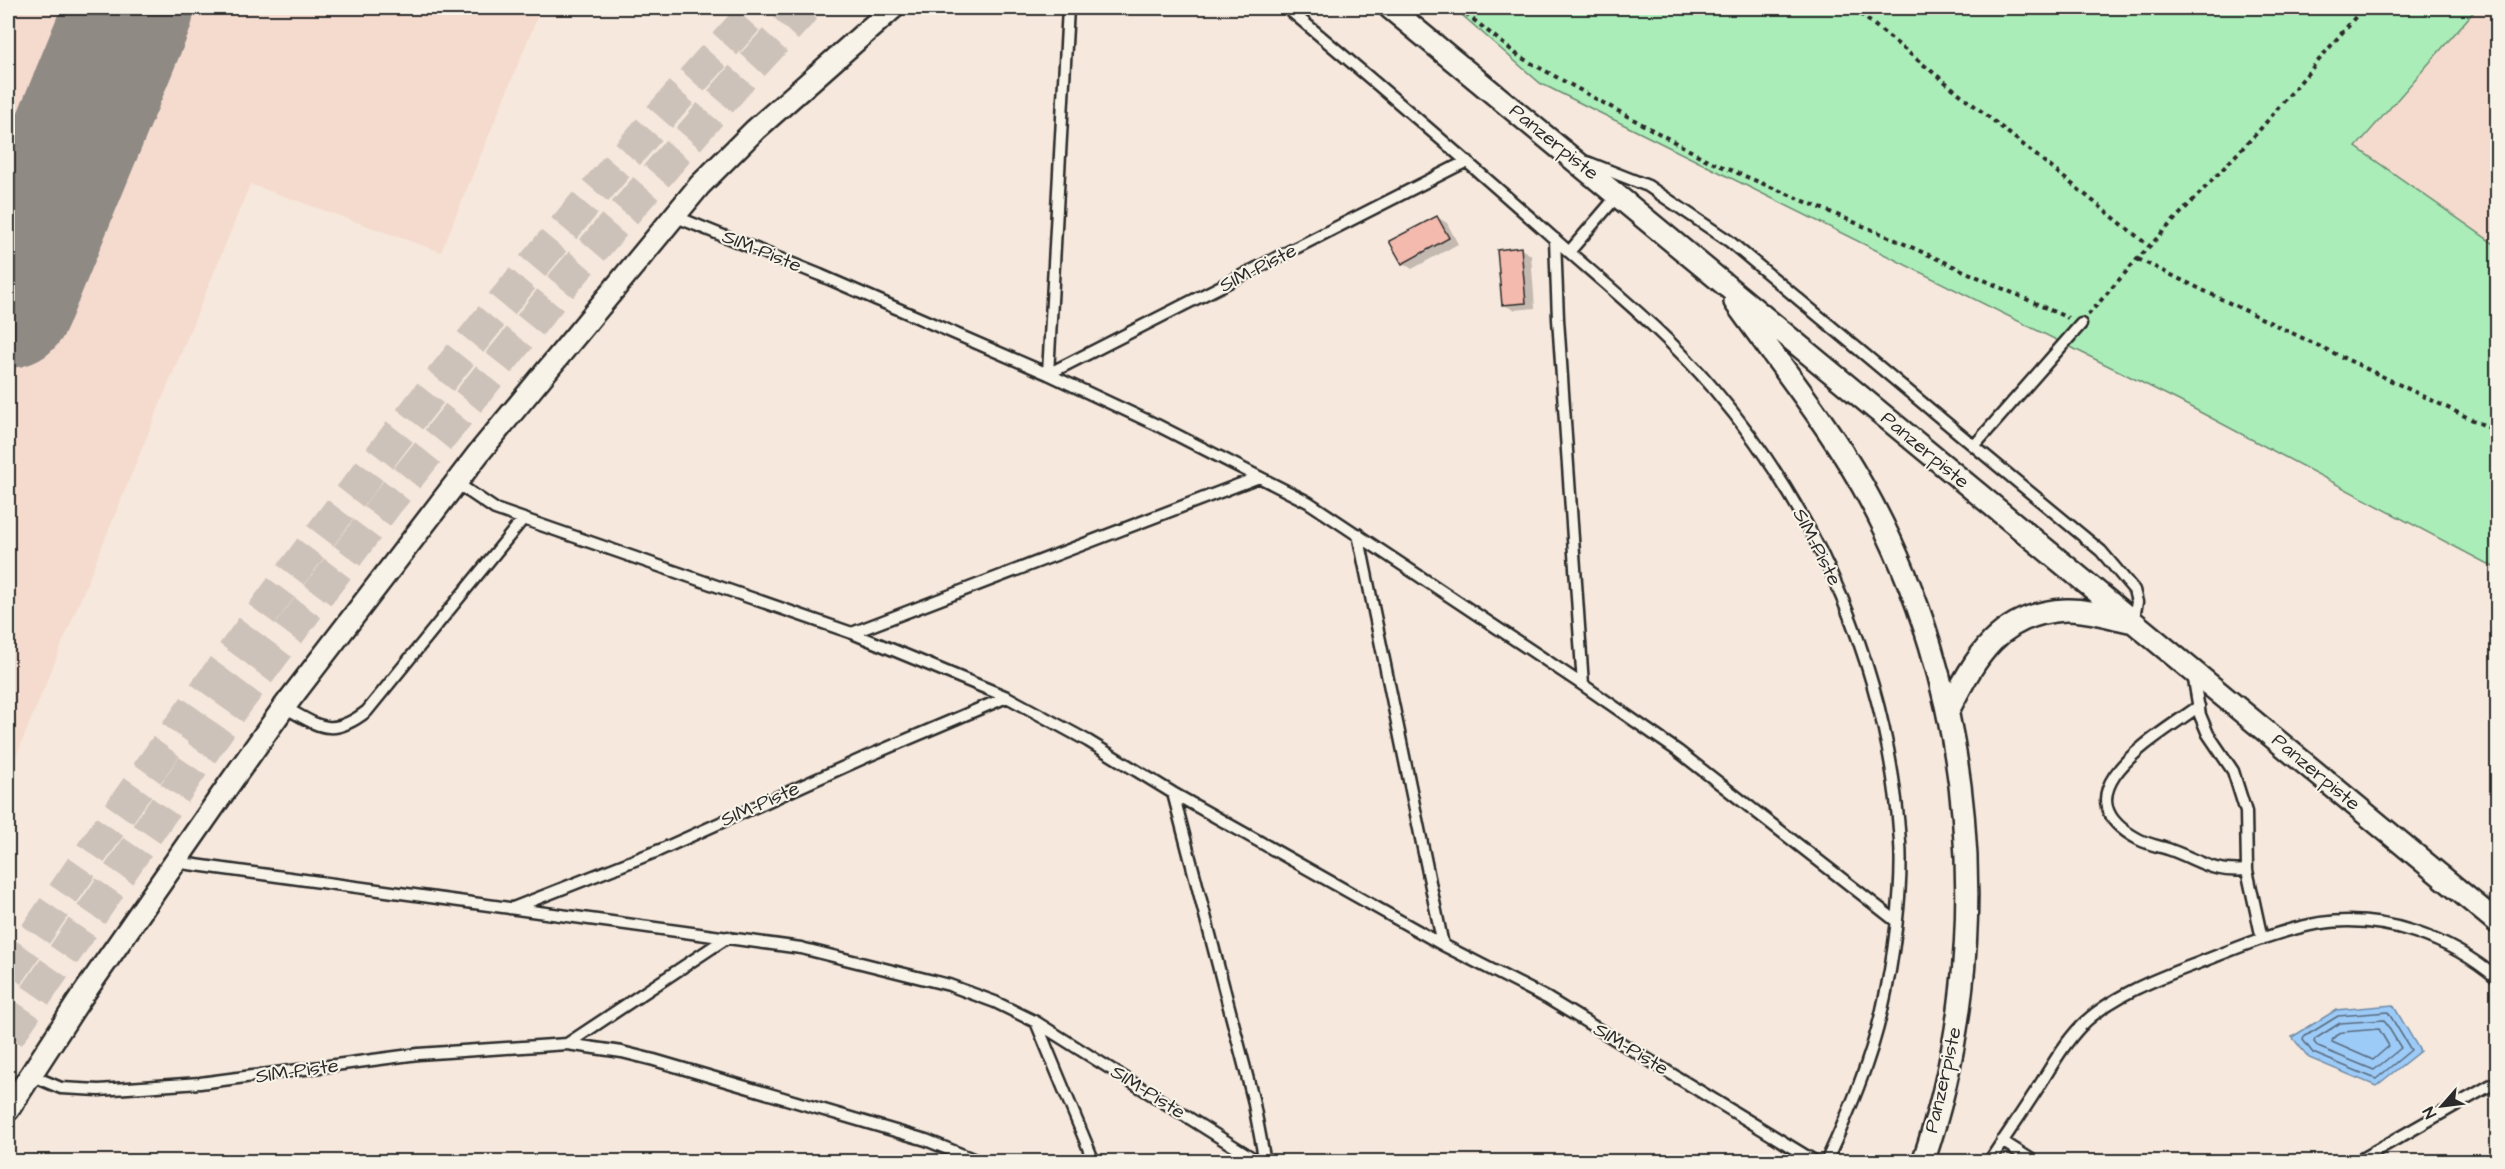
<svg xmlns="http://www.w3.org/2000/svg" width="2505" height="1169" viewBox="0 0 2505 1169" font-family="'Architects Daughter',sans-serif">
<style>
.built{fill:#f5dace}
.green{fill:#aaedb8;stroke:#6a8c72;stroke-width:1.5}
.water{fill:#9dcbf8;stroke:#6f8ba6;stroke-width:1.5}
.shadow{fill:#0003}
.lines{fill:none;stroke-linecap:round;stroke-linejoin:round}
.shore{stroke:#596b7d;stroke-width:1.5}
.runway{stroke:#908a84;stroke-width:128}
.building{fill:#f4baae;stroke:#2b2b2b;stroke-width:1.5}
.motorway-tunnel{stroke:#cdc2b9;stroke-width:33;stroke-dasharray:33 16;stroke-linecap:butt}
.service-casing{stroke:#2b2b2b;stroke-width:15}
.minor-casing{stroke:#2b2b2b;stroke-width:26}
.path{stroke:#2b2b2b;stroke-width:4;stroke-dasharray:4.5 4.5;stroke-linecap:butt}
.service{stroke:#f7f3e8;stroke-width:10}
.minor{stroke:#f7f3e8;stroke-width:21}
.labels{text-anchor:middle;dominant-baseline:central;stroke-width:4.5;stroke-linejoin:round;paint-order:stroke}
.street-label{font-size:20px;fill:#2b2b2b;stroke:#f7f3e8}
</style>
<rect width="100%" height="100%" fill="#f6e8dc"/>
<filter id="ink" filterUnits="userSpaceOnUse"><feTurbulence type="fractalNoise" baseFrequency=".0167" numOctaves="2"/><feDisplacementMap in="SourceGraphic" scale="12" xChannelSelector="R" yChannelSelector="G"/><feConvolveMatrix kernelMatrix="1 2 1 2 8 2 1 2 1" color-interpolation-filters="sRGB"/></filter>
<g filter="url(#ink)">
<!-- built -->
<path class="built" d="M8,8H541L441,252L250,184L8,776Z
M2477,8H2497V246L2355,147Z"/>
<!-- green -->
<path class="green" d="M1454,8H2477L2356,147L2497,246V569L2179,401L1540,83Z"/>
<!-- water -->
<path class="water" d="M2393,1005L2420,1051L2376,1086L2309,1058L2292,1037L2336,1010Z"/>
<!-- shadow -->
<path class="shadow" d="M1437,217L1447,223L1458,244L1412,269L1403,263Z
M1521,249L1531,255L1535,308L1514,310L1504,305Z"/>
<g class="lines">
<!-- shore -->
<path class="shore" d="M2388,1012L2411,1050L2376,1079L2313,1053L2303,1040L2304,1037L2338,1016Z
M2384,1020L2401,1048L2374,1070L2318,1047L2314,1042L2315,1039L2340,1023Z
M2379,1029L2389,1046L2373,1060L2332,1042L2333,1038L2343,1032Z"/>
<!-- runway -->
<path class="runway" d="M8,304L130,8"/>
</g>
<!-- building -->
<path class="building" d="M1437,216L1449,238L1402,264L1389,241Z
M1521,247L1526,303L1502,305L1497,250Z"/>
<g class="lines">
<!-- motorway-tunnel -->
<path class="motorway-tunnel" d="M8,975C236,637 481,308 758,8
M8,1036L234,706L386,504L561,286L745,73L805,8"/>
<defs>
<path id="service" d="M1287,8C1379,85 1469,163 1559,243C1611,289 1667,334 1713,388C1821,515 1889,675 1900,842C1903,890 1893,963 1882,1010C1870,1063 1849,1112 1826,1162
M1587,162L1648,186L1729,241L1974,446
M674,216L820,275L1048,374L1157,425L1308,502L1583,685L1678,751L1896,921
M1555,239L1558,319L1583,685
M1569,252L1618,195
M2081,324L1974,446L2101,551L2134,590L2137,602L2133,622
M1048,374L1467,161
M1048,374L1068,8
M455,482L495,509L852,633L1007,697L1088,741L1173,793L1443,945L1547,998L1816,1162
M1358,534L1443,945
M852,633L1259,477
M2193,674L2200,715L2208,734L2233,771L2246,812L2247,870L2262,939
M2199,706C2160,735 2053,793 2138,839C2147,844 2158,846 2168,849C2200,860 2210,873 2247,870
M284,707C319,726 331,739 367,711L523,519
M1173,793L1253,1099L1265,1162
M174,862L801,948L949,985L995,1002L1036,1022L1259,1162
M513,908L660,850L866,757L1007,697
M1036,1022L1094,1162
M567,1044L728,937
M30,1075L61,1088L99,1090L200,1083L418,1054L567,1044L622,1052L654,1060L926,1140L980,1162
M2002,1141L2035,1162
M1989,1162C2003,1140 2018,1119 2032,1097C2048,1073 2061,1047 2081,1026C2109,997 2158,978 2196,964C2237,948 2278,930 2321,923C2385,914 2450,938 2498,979
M2356,1162L2498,1081"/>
<path id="minor" d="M1390,8L2498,923
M1735,302C1778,362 1825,420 1862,485C1976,687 1998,943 1923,1162
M1948,711C1975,659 1998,613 2066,610C2087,609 2109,617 2129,621
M8,1110L78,1002L228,786L284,707L478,454L700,185L755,130L893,8"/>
</defs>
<!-- service casing -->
<use href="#service" class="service-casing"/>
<!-- minor casing -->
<use href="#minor" class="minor-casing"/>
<!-- path -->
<path class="path" d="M1459,8L1520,57L1709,161L1889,237L2068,318
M1853,8L2149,246
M2138,259L2498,432
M2088,315L2141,255L2257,133L2363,8"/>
<!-- service -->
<use href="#service" class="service"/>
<!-- minor -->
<use href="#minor" class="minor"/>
</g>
</g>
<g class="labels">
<!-- street labels -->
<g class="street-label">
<text transform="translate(1554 142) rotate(39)">Panzerpiste</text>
<text transform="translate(762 251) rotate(22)">SIM-Piste</text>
<text transform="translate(1258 268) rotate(-27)">SIM-Piste</text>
<text transform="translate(1925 450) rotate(40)">Panzerpiste</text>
<text transform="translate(1817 547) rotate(63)">SIM-Piste</text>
<text transform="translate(2316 772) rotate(40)">Panzerpiste</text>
<text transform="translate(760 804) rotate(-24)">SIM-Piste</text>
<text transform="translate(1631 1049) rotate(31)">SIM-Piste</text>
<text transform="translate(297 1071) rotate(-8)">SIM-Piste</text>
<text transform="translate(1943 1080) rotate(-77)">Panzerpiste</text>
<text transform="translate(1148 1092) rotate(32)">SIM-Piste</text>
</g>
</g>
<!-- margin -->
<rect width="2505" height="1169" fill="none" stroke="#f7f3e8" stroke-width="30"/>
<rect x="15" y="15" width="2475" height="1139" fill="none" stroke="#2b2b2b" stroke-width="2" filter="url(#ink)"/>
<!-- north arrow -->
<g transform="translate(2442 1106) rotate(242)" stroke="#f7f3e8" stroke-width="4.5" paint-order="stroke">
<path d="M0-4.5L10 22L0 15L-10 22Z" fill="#2b2b2b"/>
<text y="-9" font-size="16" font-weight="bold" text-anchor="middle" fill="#2b2b2b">N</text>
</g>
</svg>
